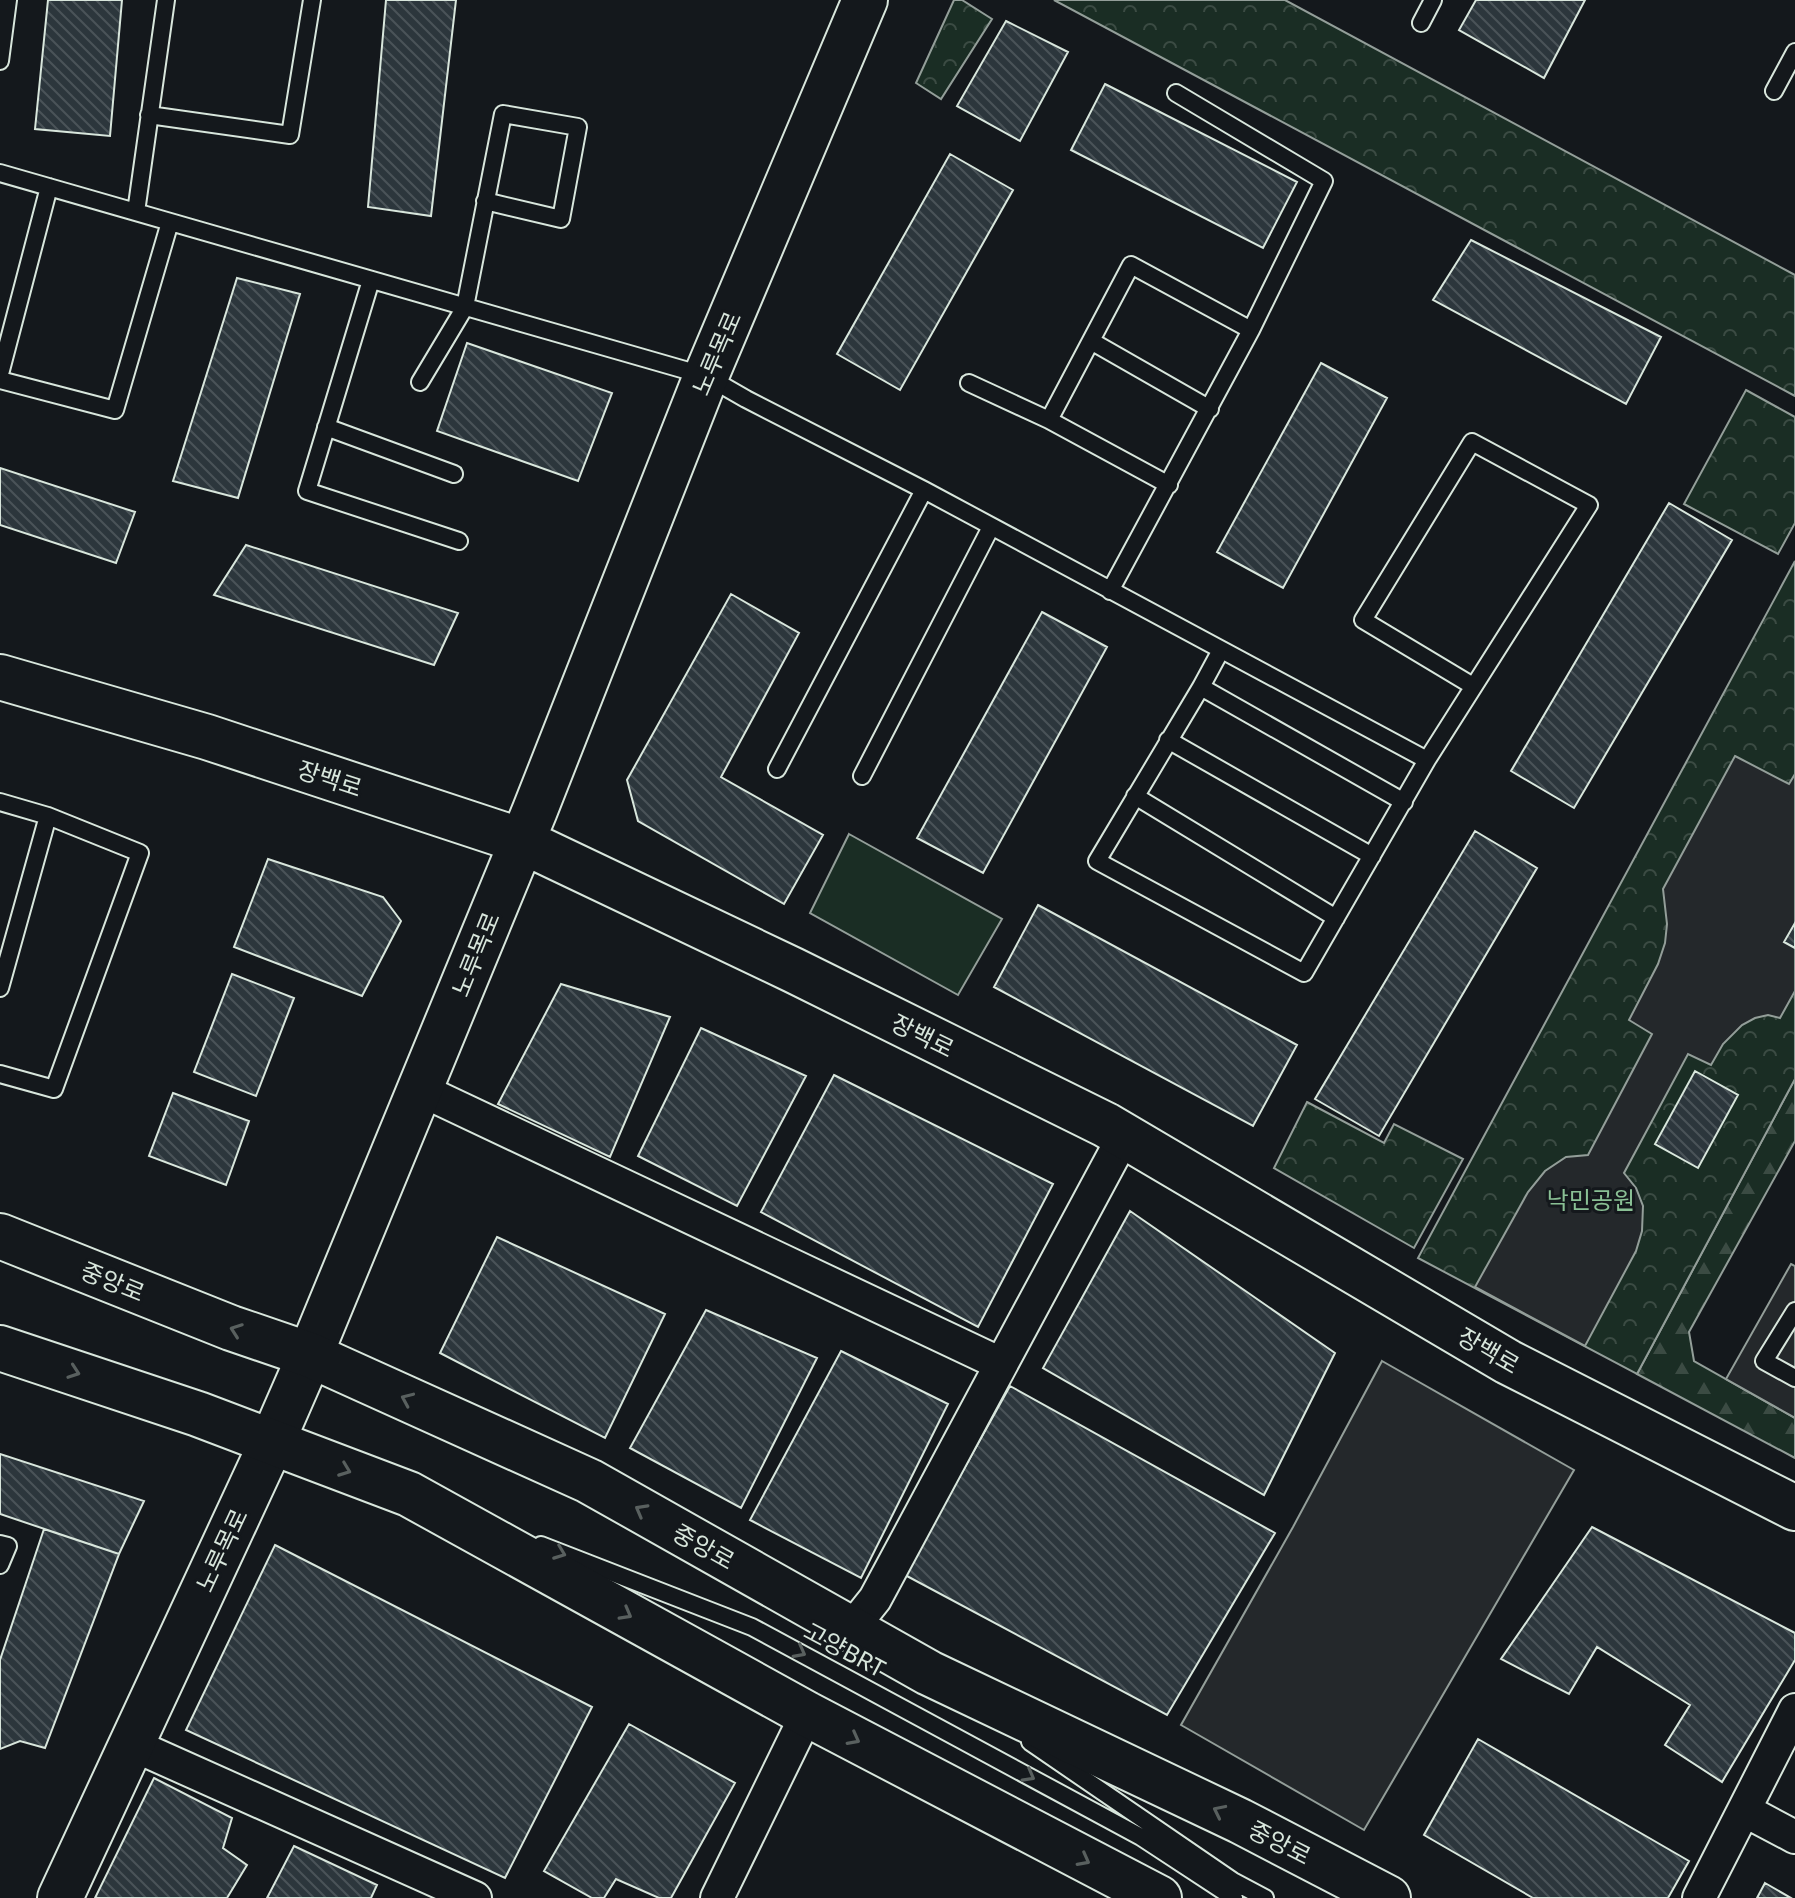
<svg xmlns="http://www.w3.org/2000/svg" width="1795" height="1898" viewBox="0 0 1795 1898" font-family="'Noto Sans','Noto Sans KR',sans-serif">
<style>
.forest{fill:url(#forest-firs);stroke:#939e99;stroke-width:2}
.park{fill:url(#park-crowns);stroke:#939e99;stroke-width:2}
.garden{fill:#1a2d24;stroke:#939e99;stroke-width:2}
.parking{fill:#24282b;stroke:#939e99;stroke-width:2}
.building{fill:url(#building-back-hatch);stroke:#d8e6dc;stroke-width:2}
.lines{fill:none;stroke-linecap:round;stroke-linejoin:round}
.lane-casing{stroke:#d8e6dc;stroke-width:20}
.street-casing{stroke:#d8e6dc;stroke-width:36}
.secondary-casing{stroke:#d8e6dc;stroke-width:48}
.primary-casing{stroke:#d8e6dc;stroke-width:48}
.lane{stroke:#14181c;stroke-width:16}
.street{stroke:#14181c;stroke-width:32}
.secondary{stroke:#14181c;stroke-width:44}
.primary{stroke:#14181c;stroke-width:44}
.oneway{stroke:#59605f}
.labels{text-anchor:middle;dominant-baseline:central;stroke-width:6;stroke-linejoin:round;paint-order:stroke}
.street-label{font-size:24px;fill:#d8e6dc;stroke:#14181c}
.park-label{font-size:24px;fill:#8ac095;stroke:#14181c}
</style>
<defs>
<pattern id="forest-firs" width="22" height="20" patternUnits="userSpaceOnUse" patternTransform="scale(2)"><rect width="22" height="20" fill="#1a2d24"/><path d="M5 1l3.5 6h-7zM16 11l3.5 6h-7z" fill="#3b4b43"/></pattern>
<pattern id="park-crowns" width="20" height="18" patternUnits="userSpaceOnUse" patternTransform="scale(2)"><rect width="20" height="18" fill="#1a2d24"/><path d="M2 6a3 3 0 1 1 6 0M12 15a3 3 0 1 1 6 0" fill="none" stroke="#3b4b43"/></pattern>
<pattern id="building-back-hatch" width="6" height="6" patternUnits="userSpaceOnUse" patternTransform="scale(2)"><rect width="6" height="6" fill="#2c363c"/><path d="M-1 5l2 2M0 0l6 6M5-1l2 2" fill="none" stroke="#4a5358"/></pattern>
</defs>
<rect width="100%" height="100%" fill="#14181c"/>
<!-- forest -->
<path class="forest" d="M1795,1079V1141L1689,1332L1694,1361L1795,1418V1458L1637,1374Z"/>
<!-- park -->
<path class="park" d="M954,0H962L992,19L941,99L916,83Z
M1054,0H1285L1795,275V396Z
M1746,390L1795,417V523L1778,554L1684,504Z
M1795,561V1079L1637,1374L1418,1258Z
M1307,1102L1384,1143L1394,1124L1463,1159L1414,1248L1274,1168Z"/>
<!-- garden -->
<path class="garden" d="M849,834L1002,919L958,995L810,913Z"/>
<!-- parking -->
<path class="parking" d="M1735,756L1789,784L1795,774V991L1780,1018L1768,1015L1755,1018L1742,1025L1723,1044L1711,1065L1688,1054L1624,1173L1636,1188L1643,1206L1642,1231L1636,1251L1585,1346L1475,1287L1528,1192L1545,1171L1566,1157L1588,1155L1652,1034L1629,1020L1658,964L1665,943L1667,924L1663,889Z
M1791,1264L1795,1266V1418L1726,1379Z
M1382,1361L1574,1470L1364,1830L1181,1725L1293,1527Z"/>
<!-- building -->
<path class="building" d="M48,0H122L110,136L35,129Z
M386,0H456L431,216L368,207Z
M1476,0H1585L1544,78L1459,30Z
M1006,21L1068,52L1020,141L957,106Z
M1105,84L1297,182L1263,248L1071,150Z
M950,154L1013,190L900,390L837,354Z
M1471,240L1661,337L1626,404L1433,300Z
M237,278L300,294L238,498L173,481Z
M467,343L612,393L578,481L437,431Z
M1321,363L1387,398L1283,588L1217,552Z
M0,468L135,512L116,563L0,525Z
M1669,503L1732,540L1574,808L1511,771Z
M246,545L458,613L434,665L214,595Z
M731,594L799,633L721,777L823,835L784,904L638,821L627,780Z
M1042,612L1107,647L983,873L917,838Z
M1475,831L1537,868L1379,1136L1315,1099Z
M268,859L383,897L401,921L362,996L234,947Z
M1038,905L1297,1045L1253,1126L994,987Z
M1795,923V948L1784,942Z
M232,974L294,998L256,1096L194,1072Z
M561,984L670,1017L610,1157L498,1104Z
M701,1028L806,1076L737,1206L638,1156Z
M1695,1071L1738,1095L1698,1168L1655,1144Z
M834,1075L1053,1184L978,1327L761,1212Z
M173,1093L249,1121L226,1185L149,1156Z
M1130,1211L1335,1353L1264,1495L1043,1368Z
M497,1237L665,1314L605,1438L440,1353Z
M706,1310L817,1358L741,1508L630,1448Z
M841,1351L948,1404L861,1578L750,1520Z
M1010,1386L1275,1533L1167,1715L905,1575Z
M0,1454L144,1501L119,1554L0,1514Z
M1592,1527L1795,1633V1660L1722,1782L1665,1745L1690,1705L1597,1647L1569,1694L1501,1659Z
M44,1529L119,1554L45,1748L20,1741L0,1749V1660Z
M275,1545L592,1707L505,1878L186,1730Z
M629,1724L735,1783L671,1898H659L616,1879L604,1898H592L544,1871Z
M1478,1739L1689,1861L1668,1898H1533L1424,1835Z
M154,1778L232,1818L223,1848L247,1865L227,1898H95Z
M294,1846L377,1885L371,1898H267Z
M1765,1883L1791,1898H1757Z"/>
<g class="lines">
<defs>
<path id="lane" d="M1421,23L1433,0
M0,61L8,0
M1774,91L1795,52
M149,115L290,135L312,0
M0,173L706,376L746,399L924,490L1427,760
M136,212L166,0
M371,280L307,491L459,541
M1091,341L1210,409
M0,374L49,187
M0,380L115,410L170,222
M420,382L465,307L503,114L578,127L561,219L485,201
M969,383L1049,420L1169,485
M1049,420L1131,265L1251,330
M326,427L454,474
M1110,591L1251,330L1324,181L1176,93
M1221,650L1201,687L1097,861L1304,973L1427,760L1589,505L1472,442L1363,620L1473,686
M1201,687L1404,802
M1168,740L1372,856
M777,769L924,490
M862,776L991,527
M1135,796L1336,918
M0,802L48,816L140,853L54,1089L0,1074
M0,988L48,816
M1795,1311L1764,1361L1795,1378
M0,1544L8,1546L0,1565
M541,1545L752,1627L1141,1837L1234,1898
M1030,1742L1233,1881L1265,1898"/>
<path id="street" d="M419,1089L1001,1364
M851,1629L875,1599L1124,1136
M131,1744L475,1898
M1744,1810L1795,1837
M717,1898L807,1714
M1699,1898L1795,1710"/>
<path id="secondary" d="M0,677L207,737L522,841L793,970L1106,1125L1508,1362L1795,1508
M60,1898L272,1442L310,1355L535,810L706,376L865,0"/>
<path id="primary" d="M0,1236L231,1328L310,1355L589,1481L929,1673L1240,1821L1388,1898
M0,1348L198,1414L409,1494L807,1714L1159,1898"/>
</defs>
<!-- lane casing -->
<use href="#lane" class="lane-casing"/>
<!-- street casing -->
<use href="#street" class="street-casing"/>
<!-- secondary casing -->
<use href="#secondary" class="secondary-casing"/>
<!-- primary casing -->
<use href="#primary" class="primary-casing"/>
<!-- lane -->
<use href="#lane" class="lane"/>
<!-- street -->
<use href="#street" class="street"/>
<!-- secondary -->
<use href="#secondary" class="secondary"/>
<!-- primary -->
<use href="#primary" class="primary"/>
</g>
<!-- one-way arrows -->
<defs><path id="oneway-chevron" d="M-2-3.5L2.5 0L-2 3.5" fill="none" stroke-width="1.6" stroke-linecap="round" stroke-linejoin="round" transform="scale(2)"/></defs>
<g class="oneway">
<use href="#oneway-chevron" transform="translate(236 1330) rotate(-160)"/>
<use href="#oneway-chevron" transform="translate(74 1372) rotate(19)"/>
<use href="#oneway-chevron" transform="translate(407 1399) rotate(-156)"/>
<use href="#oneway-chevron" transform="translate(345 1470) rotate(21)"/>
<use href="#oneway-chevron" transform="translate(641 1510) rotate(-151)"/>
<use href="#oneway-chevron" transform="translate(560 1553) rotate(21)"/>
<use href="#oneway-chevron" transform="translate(626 1614) rotate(29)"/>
<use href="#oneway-chevron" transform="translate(800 1652) rotate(28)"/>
<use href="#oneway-chevron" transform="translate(854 1739) rotate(28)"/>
<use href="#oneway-chevron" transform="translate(1029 1776) rotate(29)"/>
<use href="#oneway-chevron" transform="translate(1219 1811) rotate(-154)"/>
<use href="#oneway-chevron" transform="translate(1084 1860) rotate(28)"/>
</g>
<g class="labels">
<!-- street labels -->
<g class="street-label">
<text transform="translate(716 353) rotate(-67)">노루목로</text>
<text transform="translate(330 778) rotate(18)">장백로</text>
<text transform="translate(475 954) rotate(-68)">노루목로</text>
<text transform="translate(923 1035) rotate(26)">장백로</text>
<text transform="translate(113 1281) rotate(22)">중앙로</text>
<text transform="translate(1489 1350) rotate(30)">장백로</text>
<text transform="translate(704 1546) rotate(29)">중앙로</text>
<text transform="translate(221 1550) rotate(-65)">노루목로</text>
<text transform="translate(845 1649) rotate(28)">고양BRT</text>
<text transform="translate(1280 1842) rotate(27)">중앙로</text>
</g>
<!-- park labels -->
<g class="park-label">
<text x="1591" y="1199">낙민공원</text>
</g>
</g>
</svg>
